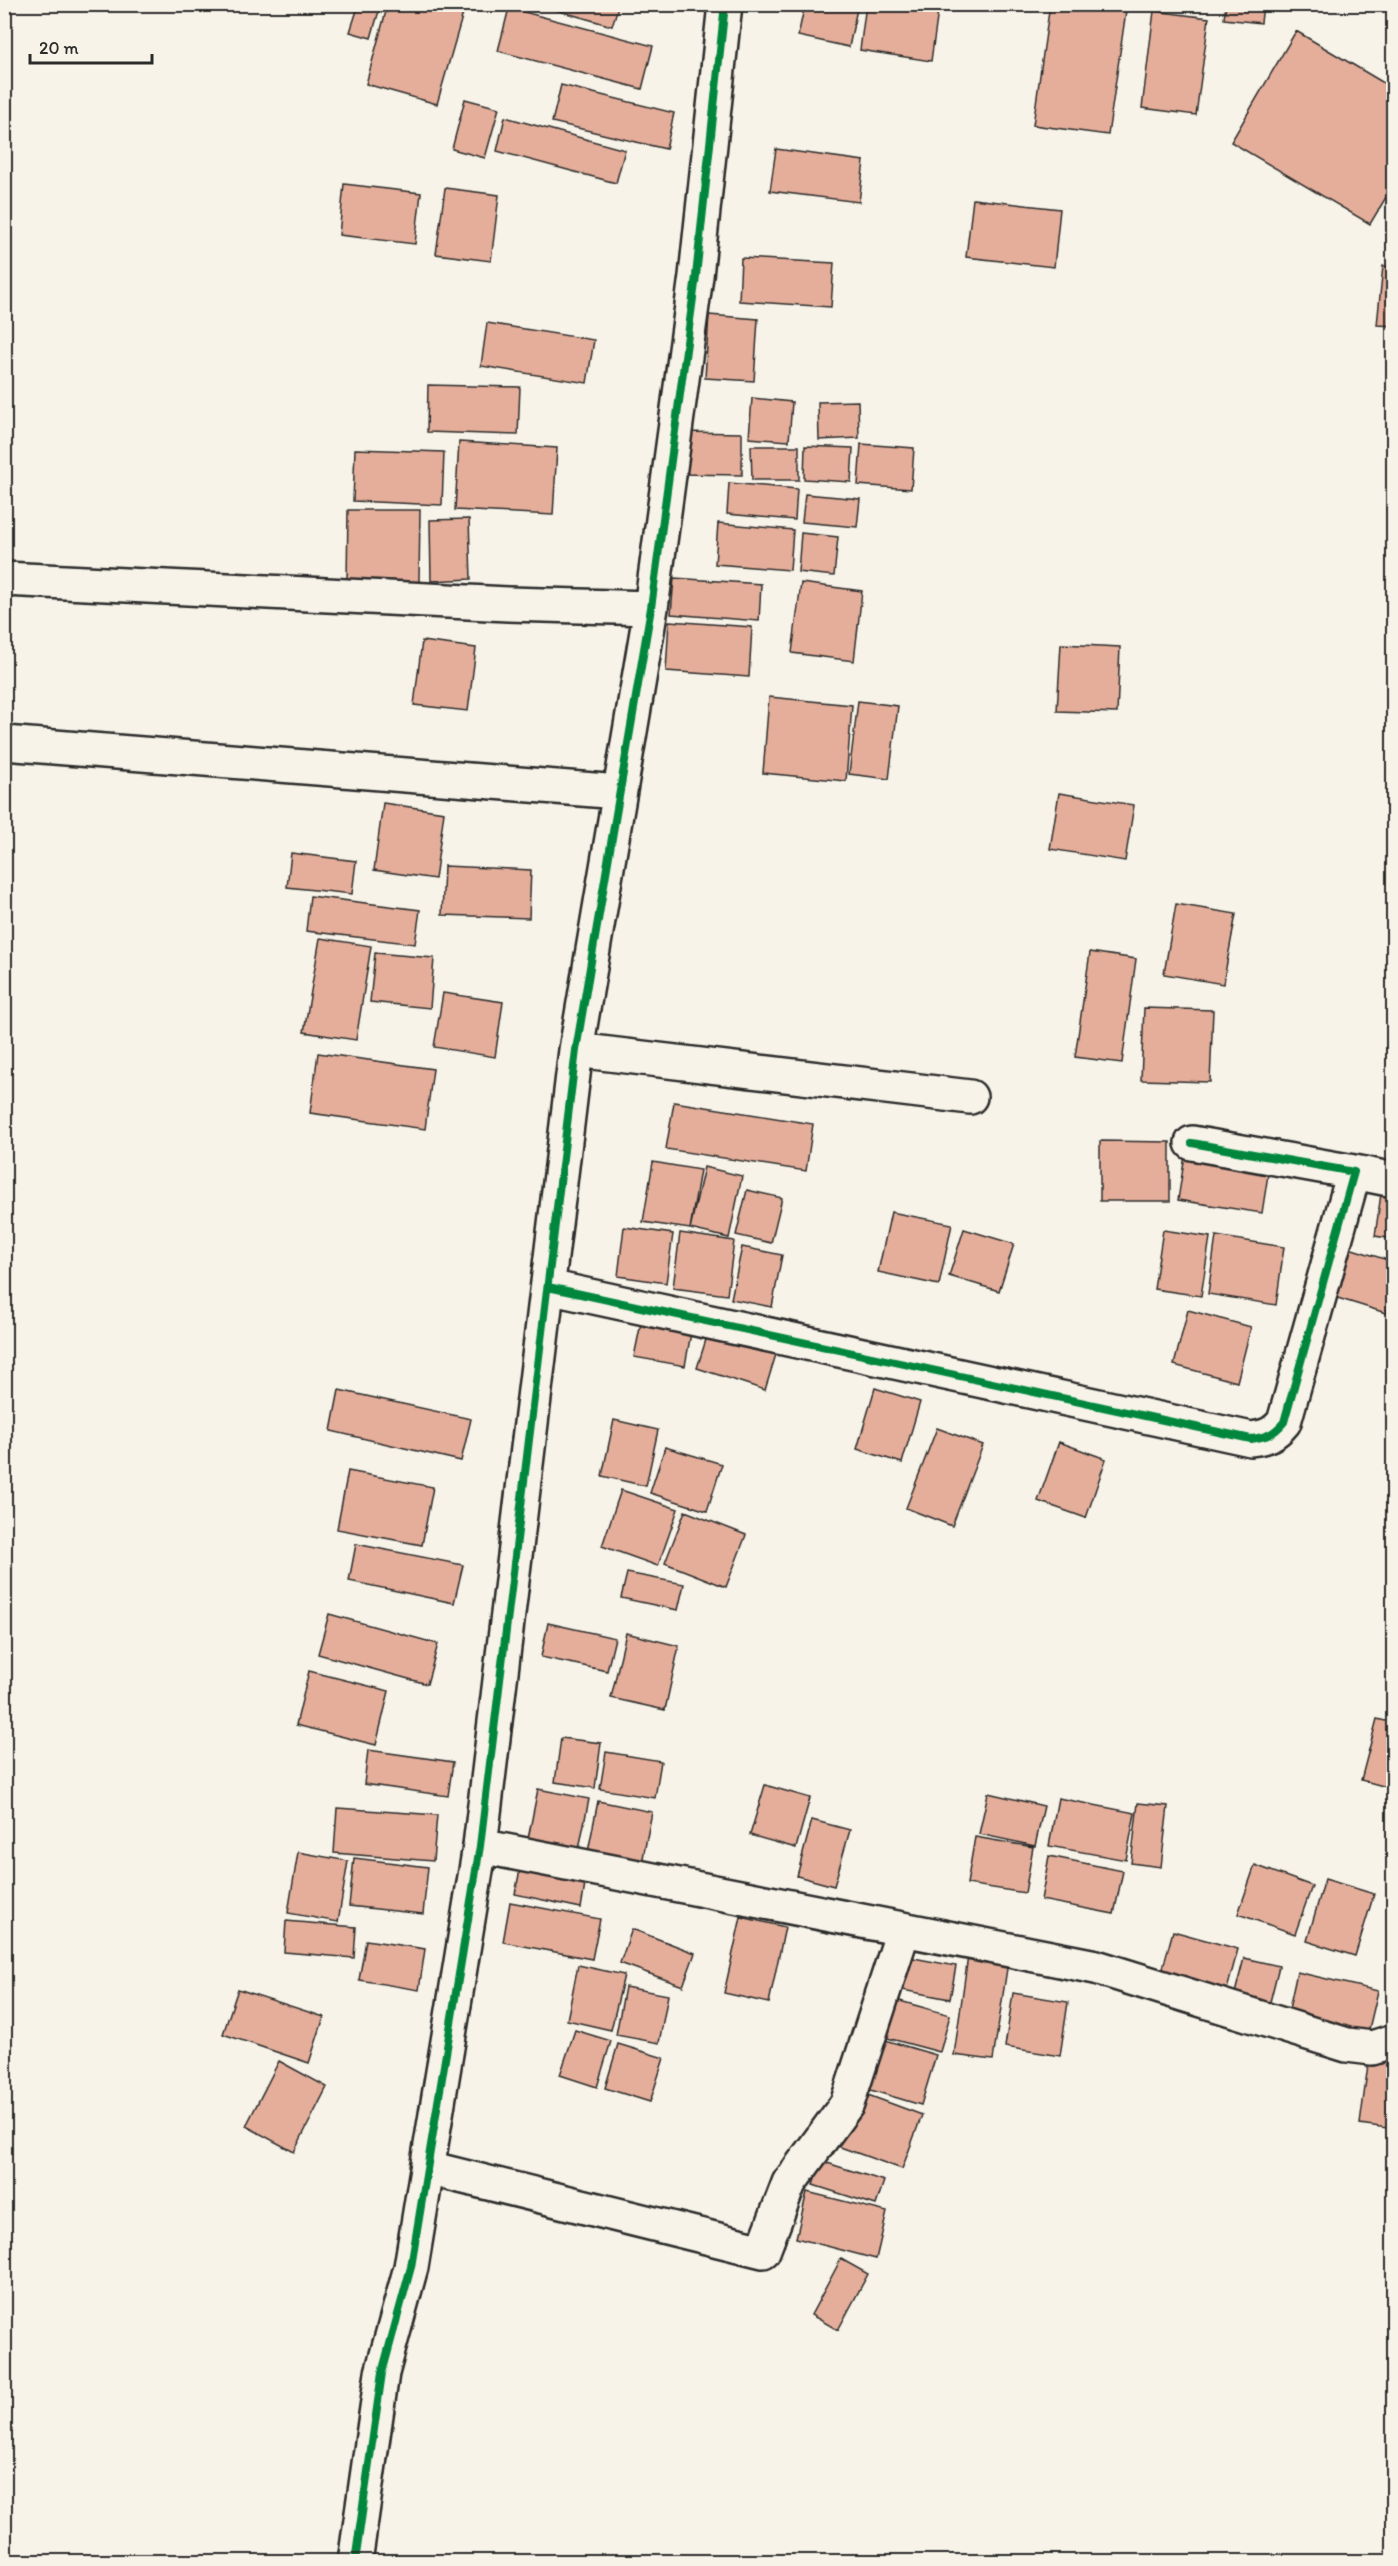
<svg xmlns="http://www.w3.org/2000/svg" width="1398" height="2566" viewBox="0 0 1398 2566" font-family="Itim,sans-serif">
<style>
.building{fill:#e5ae9a;stroke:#2b2b2b;stroke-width:1.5}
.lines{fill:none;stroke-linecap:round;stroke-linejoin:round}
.street-casing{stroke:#2b2b2b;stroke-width:38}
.street{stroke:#f7f3e8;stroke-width:33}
.cycleway-casing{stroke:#f7f3e8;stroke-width:11}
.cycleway{stroke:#00873e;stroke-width:8}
</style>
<rect width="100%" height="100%" fill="#f7f3e8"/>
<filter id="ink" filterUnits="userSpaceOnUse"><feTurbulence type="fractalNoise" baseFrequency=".0167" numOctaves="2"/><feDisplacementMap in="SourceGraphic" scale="12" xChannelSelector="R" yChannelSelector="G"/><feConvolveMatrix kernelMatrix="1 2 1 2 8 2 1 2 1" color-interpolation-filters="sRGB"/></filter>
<g filter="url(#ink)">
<!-- building -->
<path class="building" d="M359,4H381L371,38L350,32Z
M388,4H445L464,10L437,104L366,84Z
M535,4H619L612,26Z
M805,4H858L849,47L798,36Z
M866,4H939L931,61L860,50Z
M1050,4H1127L1108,135L1033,125Z
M1226,4H1263L1261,23L1224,19Z
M509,8L653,46L642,89L498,51Z
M1154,11L1209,18L1196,115L1142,108Z
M1296,31L1394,89V184L1370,224L1231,142Z
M561,85L674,113L666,149L552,122Z
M465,99L499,108L485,158L452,149Z
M505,117L625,150L616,183L497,151Z
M776,149L864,161L859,202L770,191Z
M344,184L421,193L415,244L339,235Z
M445,188L499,195L491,261L436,254Z
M973,199L1060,209L1054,267L966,257Z
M741,258L834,263L831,307L739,301Z
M1383,266H1394V326L1377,325Z
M709,315L758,319L754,381L705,378Z
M487,323L594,340L587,383L481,366Z
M428,385L520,387L518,435L427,432Z
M752,398L792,402L789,441L749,438Z
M858,401L859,438L819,440L818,402Z
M680,432L742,433V475L679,474Z
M459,442L557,448L553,515L455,510Z
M861,444L914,448L911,489L858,485Z
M751,446H799V480H752Z
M805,446L853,448L851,482L804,479Z
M355,449L444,452L442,505L353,501Z
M729,483L797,489L795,520L727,514Z
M805,494L860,499L857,527L802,522Z
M348,510H420L419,582L347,581Z
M469,519L471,579L431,581L430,520Z
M718,523L793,530L790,570L715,564Z
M801,533L838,537L834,576L798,572Z
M674,578L761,584L759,621L671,614Z
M801,583L862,591L854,661L792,653Z
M669,621L752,627L749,677L666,671Z
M422,641L476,648L468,711L414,705Z
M1061,644L1120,647L1117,713L1057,711Z
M769,697L852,705L846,781L763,773Z
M858,701L898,706L889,779L849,774Z
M1059,793L1134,805L1125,861L1050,849Z
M383,803L444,812L435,879L374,870Z
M291,853L356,861L352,894L287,887Z
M444,866L531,870L529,918L442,915Z
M310,896L420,910L415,944L306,931Z
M1176,904L1236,914L1223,984L1164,974Z
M320,938L371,946L356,1040L304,1032Z
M1090,952L1136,959L1122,1063L1075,1057Z
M375,953L434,958L430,1008L370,1002Z
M443,993L503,1002L495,1057L434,1047Z
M1144,1008L1213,1010L1210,1082L1141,1080Z
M318,1053L433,1069L425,1129L310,1113Z
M674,1102L813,1124L806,1171L666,1149Z
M1100,1141L1170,1142V1201H1100Z
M1185,1155L1269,1168L1262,1213L1178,1200Z
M653,1162L700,1170L690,1229L643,1222Z
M704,1167L742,1176L729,1238L690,1229Z
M747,1190L782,1198L771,1243L736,1235Z
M1381,1194L1394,1196V1239L1375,1236Z
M891,1212L952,1224L939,1285L878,1272Z
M624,1227L673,1234L666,1283L618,1276Z
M964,1229L1014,1244L999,1291L949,1276Z
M1163,1230L1210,1237L1201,1296L1154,1289Z
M680,1233L734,1241L727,1295L673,1288Z
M1216,1236L1284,1247L1276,1305L1208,1294Z
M742,1247L782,1255L772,1307L731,1299Z
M1346,1247L1394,1262V1290L1386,1313L1331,1296Z
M1188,1310L1251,1327L1237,1382L1174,1365Z
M643,1313L693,1322L685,1366L634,1357Z
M710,1327L778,1348L765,1390L697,1368Z
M875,1388L920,1402L902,1463L857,1449Z
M339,1390L471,1419L461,1461L331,1431Z
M614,1420L658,1430L646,1486L602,1476Z
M937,1428L983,1445L952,1526L906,1508Z
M1059,1442L1106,1459L1086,1518L1038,1501Z
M665,1447L722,1464L707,1511L650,1493Z
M348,1471L433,1487L422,1545L337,1529Z
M621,1490L678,1509L658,1566L602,1546Z
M685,1511L746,1535L726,1587L665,1563Z
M356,1544L463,1565L454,1603L349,1581Z
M627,1573L684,1584L678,1610L621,1598Z
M329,1614L438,1644L427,1684L318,1654Z
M548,1623L615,1638L607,1671L541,1657Z
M626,1633L679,1646L665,1710L611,1698Z
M309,1671L389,1691L376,1745L296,1725Z
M1377,1719L1394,1723V1789L1361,1780Z
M561,1738L601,1743L595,1788L555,1782Z
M368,1750L453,1762L448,1796L364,1784Z
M606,1752L661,1761L655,1798L600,1789Z
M765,1785L810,1798L796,1848L750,1835Z
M538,1789L589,1799L578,1854L527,1844Z
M988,1793L1044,1806L1035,1846L979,1834Z
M1058,1798L1135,1813L1126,1860L1049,1846Z
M598,1801L652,1812L641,1868L587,1857Z
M1138,1803L1168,1806L1161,1867L1131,1863Z
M337,1808L437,1815L433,1861L334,1853Z
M812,1820L850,1830L834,1886L797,1876Z
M975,1837L1033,1847L1025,1893L967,1884Z
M298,1852L348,1861L338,1922L288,1913Z
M1049,1856L1123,1871L1114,1914L1041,1900Z
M354,1858L428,1867L423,1914L349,1906Z
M522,1860L587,1873L581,1908L515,1894Z
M1255,1865L1312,1886L1295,1934L1238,1914Z
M1325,1879L1374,1894L1355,1956L1307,1941Z
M510,1902L600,1919L592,1959L503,1942Z
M741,1917L785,1927L769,2003L724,1993Z
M286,1921L356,1927L354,1958L284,1952Z
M632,1929L695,1953L683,1986L620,1963Z
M1173,1931L1238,1949L1225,1997L1160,1979Z
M366,1940L425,1949L419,1990L359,1980Z
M903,1956L956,1966L950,1999L897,1989Z
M968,1956L1008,1962L993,2060L954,2055Z
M1244,1958L1279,1966L1268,2010L1233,2001Z
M578,1965L624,1975L611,2030L567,2020Z
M1297,1972L1378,1991L1366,2042L1286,2023Z
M625,1987L668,1995L659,2043L616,2035Z
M238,1989L324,2017L309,2063L223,2034Z
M1013,1993L1068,2002L1060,2056L1005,2047Z
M875,1994L950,2015L940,2052L865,2032Z
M575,2030L611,2041L597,2087L560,2075Z
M871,2036L936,2055L921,2105L857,2086Z
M618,2044L664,2058L650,2102L605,2088Z
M1370,2050L1394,2053V2129L1360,2124Z
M279,2061L327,2087L294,2152L246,2126Z
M849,2088L922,2115L902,2169L829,2143Z
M821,2161L884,2181L876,2205L813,2185Z
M807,2192L887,2212L876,2259L796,2238Z
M841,2259L868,2274L838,2330L811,2315Z"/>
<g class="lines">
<defs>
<path id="street" d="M4,579L508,604L651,608
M4,743L619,792
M576,1050L970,1097
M1354,1172L1394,1180
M548,1287L1251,1439C1267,1437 1274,1434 1284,1422L1354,1172L1192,1143
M480,1846L1096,1967L1347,2045L1372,2048L1394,2041
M428,2168L763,2251L789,2183L847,2104L903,1931
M355,2562L382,2373L411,2267L480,1846L576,1050L651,608L696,276L725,4"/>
</defs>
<!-- street casing -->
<use href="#street" class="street-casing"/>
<!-- street -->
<use href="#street" class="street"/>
<defs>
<path id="cycleway" d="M548,1287L1251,1439C1267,1437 1274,1434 1284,1422L1354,1172L1192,1143
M355,2562L382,2373L411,2267L480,1846L576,1050L651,608L696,276L725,4"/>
</defs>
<!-- cycleway casing -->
<use href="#cycleway" class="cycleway-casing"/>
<!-- cycleway -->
<use href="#cycleway" class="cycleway"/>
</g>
</g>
<!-- margin -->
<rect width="1398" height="2566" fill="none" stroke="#f7f3e8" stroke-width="24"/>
<rect x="12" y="12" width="1374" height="2542" fill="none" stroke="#2b2b2b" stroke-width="2" filter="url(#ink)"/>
<!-- scale -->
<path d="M30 54v9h122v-9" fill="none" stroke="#2b2b2b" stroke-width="3"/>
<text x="39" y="54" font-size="18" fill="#2b2b2b" stroke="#f7f3e8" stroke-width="4.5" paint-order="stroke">20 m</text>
</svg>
